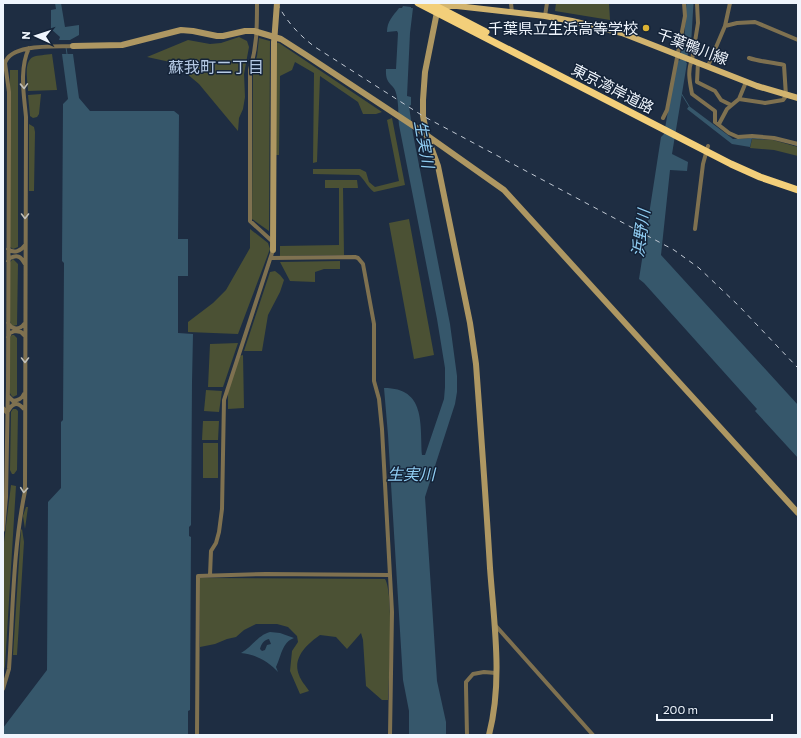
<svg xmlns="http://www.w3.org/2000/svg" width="801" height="738" viewBox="0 0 801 738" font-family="Commissioner,'Noto Sans JP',sans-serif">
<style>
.green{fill:#4b5134}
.water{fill:#36576b;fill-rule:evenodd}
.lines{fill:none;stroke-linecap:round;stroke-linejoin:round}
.stream{stroke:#36576b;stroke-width:1}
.river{stroke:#36576b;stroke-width:7}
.street{stroke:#7f7150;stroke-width:4}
.secondary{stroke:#ae9762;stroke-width:6}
.primary{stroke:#d2b46f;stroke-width:6}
.highway{stroke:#f3cf7a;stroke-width:7}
.rail{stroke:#c0c8d3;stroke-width:1;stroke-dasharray:5 5;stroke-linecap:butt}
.secondary-bridge{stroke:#ae9762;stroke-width:6}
.oneway{stroke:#c2c0b8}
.poi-dot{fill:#dcb233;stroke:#142338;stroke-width:1.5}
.labels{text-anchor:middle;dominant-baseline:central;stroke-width:3;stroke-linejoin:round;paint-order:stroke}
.poi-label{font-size:15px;fill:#eff5fd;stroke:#142338;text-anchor:end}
.street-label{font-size:15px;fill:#eff5fd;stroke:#142338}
.neighbourhood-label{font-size:16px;fill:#b5c9e4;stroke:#142338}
.water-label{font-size:16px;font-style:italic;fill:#91cef3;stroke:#142338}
</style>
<rect width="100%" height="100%" fill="#1e2d42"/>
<!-- green -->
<path class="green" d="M556,3H609L610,20L555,11Z
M239,37L247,41L249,47L244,74L245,97L243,109L239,118L238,131L199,84L186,73L184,65L147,57L188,40L210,44L221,43Z
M259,38L270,41L269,231L252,219L253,69L257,56Z
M276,43H279L382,112L376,114H363L358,102L320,76L317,162L313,163L314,73L295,62L292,70L280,76L279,155H275Z
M52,54L57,90L28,91C28,82 23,62 33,57C38,55 46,55 52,54Z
M10,70H18V247L13,249L9,246Z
M41,94L39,114L37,117L33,118L30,116L28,95Z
M392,118L405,185L374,192C368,188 365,180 359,175L313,174V169H360L366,172L369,182L375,187L399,181L387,120Z
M29,124L34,127L35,132L34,191H29Z
M752,139L773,140L798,147V156L774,150L750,148Z
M325,180H357L358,188H343L344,255L280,256V246L339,245V188H325Z
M409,219L434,355L414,359L389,223Z
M250,229L268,243L270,249L238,334L188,332V322L213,303L226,290L250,248Z
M13,259L18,264L17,325L13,326L11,325L10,321V262Z
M340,261V269H324L315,272V282L290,281L280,262Z
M275,271L280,275L284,280L280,292L268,315L262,351H244L270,272Z
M12,335H14L17,338V395L13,397L11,395L10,393V337Z
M238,343L223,387H208L210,344Z
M243,355L244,408L228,409V392L239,356Z
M206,390L222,391L219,412L204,411Z
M13,409H16L18,411L17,470L14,474H12L10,470L11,412Z
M203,421H219L218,440H202Z
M203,443H218V478H203Z
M11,485L16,486L5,666L3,675V550Z
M26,507H28L25,529L23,516Z
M22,529L24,542L17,655H13L21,530Z
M200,578L385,579C394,593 389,679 388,700H382L366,686L363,640L361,633L347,649L336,637L320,635C307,644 292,658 299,675C301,681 306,686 309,691L300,694L290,671L292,651L298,642L297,636L288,627L277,624H256L244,630L236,637L227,639L215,644L200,647Z"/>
<!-- water -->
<path class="water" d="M55,3H61L65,27L79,25V35L70,40H59L60,37L51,29V10L56,9Z
M403,6L411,7V8H413L410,33L407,96L411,97V105L409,106L413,134L450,324L457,376V392L455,404L425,497L437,681L446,722V735H409V711L403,680L388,435L384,388C426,388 420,424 422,455H425L444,399L445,387V368L437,319L399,125C398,115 399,103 396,93C394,83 385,86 386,69H396L398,33L397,31L387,32C387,21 393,16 399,8H402Z
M62,54H73L79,98L90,111H174L179,115L178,239H188V276H178V333L193,334L192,382L191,525L189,527V536L191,537L190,710L188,711V735H3V728L47,670L48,502L61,488V422L63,420L64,263L62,261L63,104L68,99Z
M677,60L687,63L672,154L688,162L687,171L670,170L661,255L798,405V458L755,411L757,409L644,283L639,279L661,137L664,134Z
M689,106L733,139L752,138L750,147L732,144L687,109Z
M270,632L280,633L294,638C282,642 281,657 276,667L278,672C269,662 255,654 241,653C252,647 258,635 270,632ZM269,639L271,644L267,645L265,650L262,651L260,649C261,644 264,640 269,639Z"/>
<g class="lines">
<!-- stream -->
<path class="stream" d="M66,47L67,54
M681,93L689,106
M752,138L763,139
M792,144L798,146"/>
<!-- river -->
<path class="river" d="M681,70L688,36L690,3"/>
<!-- street -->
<path class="street" d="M257,3C257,28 257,46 250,70V221L273,242
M511,3L512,13
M697,3L698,23L692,60C687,71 690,83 692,94L715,111V122L729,133L738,137L752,136L774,138L798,144
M545,16L547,3
M725,26L737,23L755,22L798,40
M698,62L697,82L715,91L721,100L731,105
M708,66L725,26L730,3
M739,99L765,103L783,100L786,96L784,65C772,62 761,62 749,58
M663,118L667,110L685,16L684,3
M719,124L727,109L739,99L746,82
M695,229L703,164L708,146
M8,249C14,254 21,251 25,245
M272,258L355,257L358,258L363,264L374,324V381L379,399L382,429L392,612L390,735
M8,261L10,258C18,254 21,257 25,264
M8,323C12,330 20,330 24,324
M8,337L10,333L15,331L21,332L24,335
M8,396L13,401C18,400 22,399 24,394
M3,408L7,413C12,403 17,401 24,409
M3,530L6,497L8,386L9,133V92L5,63C11,43 57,47 73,46
M210,575L211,551L216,543L219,532L222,509L224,400L273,250
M495,625L593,735
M3,689L9,669C13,610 13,549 25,491L26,117C24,95 19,69 29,48
M197,735L198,576L266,574L389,575
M467,735L466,687V682L473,674L484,672L496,673"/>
<!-- secondary -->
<path class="secondary" d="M437,12L425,72L423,100V116L427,136L438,166L470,323L476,364C481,432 486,500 490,568C494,623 503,681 489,735
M73,46L122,45L181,30L193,31L217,36H223L245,31H254L281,39L306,55L415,127L504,190L798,513
M273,250L274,43"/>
<!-- primary -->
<path class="primary" d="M438,10L440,7L447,6H457L545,16L572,21L622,33L757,86L798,98"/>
<!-- highway -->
<path class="highway" d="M418,3L731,164L760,177L798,190
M430,3L486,32"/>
<!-- rail -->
<path class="rail" d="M277,3C286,21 299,35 315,47L423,116L674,250L699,268L739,306L798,368"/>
<!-- secondary-bridge -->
<path class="secondary-bridge" d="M274,43L277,3"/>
</g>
<!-- one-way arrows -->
<defs><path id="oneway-chevron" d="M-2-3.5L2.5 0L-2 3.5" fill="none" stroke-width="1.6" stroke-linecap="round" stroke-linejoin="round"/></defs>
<g class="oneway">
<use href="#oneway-chevron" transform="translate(24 86) rotate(88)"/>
<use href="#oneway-chevron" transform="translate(25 216) rotate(90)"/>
<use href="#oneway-chevron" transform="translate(25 360) rotate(90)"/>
<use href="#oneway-chevron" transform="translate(24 490) rotate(95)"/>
</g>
<!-- markers -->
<circle class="poi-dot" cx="646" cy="28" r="4"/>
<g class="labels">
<!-- poi labels -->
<g class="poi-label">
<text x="638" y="28">千葉県立生浜高等学校</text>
</g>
<!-- street labels -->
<g class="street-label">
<text transform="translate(693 46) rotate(21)">千葉鴨川線</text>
<text transform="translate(613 88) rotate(27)">東京湾岸道路</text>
</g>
<!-- neighbourhood labels -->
<g class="neighbourhood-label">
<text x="216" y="66">蘇我町二丁目</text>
</g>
<!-- water labels -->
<g class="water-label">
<text transform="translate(425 144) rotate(80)">生実川</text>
<text transform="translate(640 233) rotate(-82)">浜野川</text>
<text x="411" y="473">生実川</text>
</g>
</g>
<!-- border -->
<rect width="801" height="738" fill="none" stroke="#eff5fd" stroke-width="8"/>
<!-- north arrow -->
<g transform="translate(36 36) rotate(273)" stroke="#142338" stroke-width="3" paint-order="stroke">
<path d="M0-3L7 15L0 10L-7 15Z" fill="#eff5fd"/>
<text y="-6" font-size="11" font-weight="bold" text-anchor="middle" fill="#eff5fd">N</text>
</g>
<!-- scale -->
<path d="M657 714v6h115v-6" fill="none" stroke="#eff5fd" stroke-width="2"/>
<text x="663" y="714" font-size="12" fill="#eff5fd" stroke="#142338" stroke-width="3" paint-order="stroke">200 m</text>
</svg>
